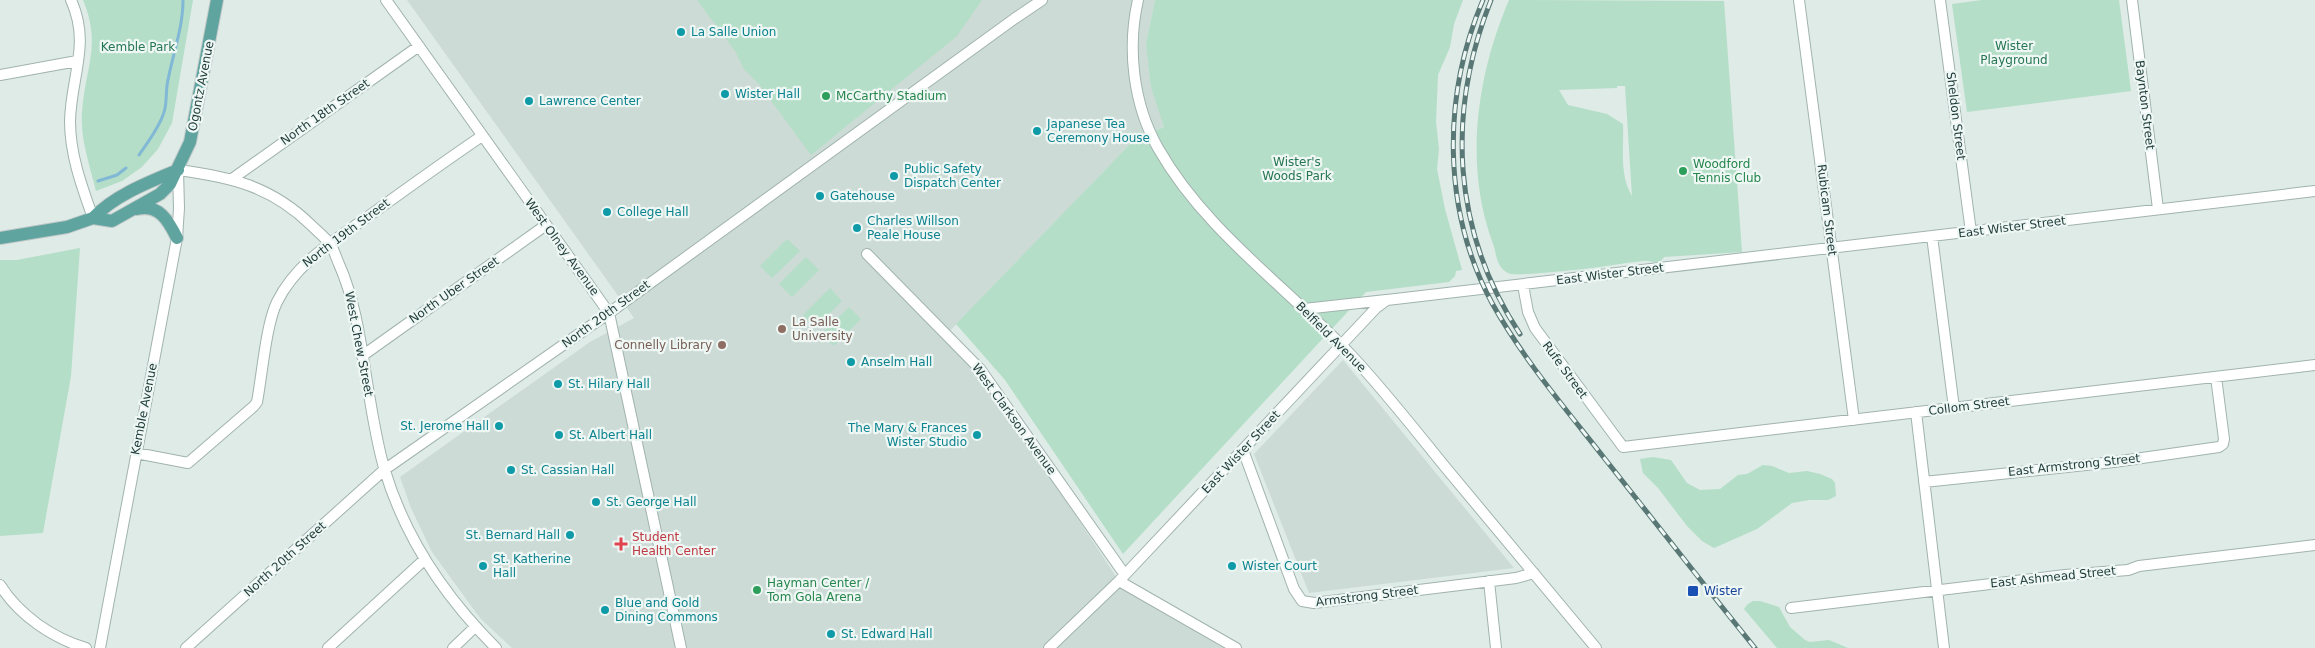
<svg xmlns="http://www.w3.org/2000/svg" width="2315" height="648" viewBox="0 0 2315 648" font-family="'DejaVu Sans',sans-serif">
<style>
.built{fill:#ccdbd6}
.green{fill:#b4dec7;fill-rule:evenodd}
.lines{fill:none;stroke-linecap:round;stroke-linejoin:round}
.stream{stroke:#81b8d5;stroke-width:3}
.minor-casing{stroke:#a1b3af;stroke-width:12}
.major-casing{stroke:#c0c8c8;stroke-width:14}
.minor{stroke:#fff;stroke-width:10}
.major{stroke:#5fa49f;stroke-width:12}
.rail-casing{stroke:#587775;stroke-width:5}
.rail{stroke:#eef7f4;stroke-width:3;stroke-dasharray:9;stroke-linecap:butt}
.culture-dot{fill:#0f9aa8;stroke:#eef7f4;stroke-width:2}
.leisure-dot{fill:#2e9e5b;stroke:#eef7f4;stroke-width:2}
.education-dot{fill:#8d6e63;stroke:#eef7f4;stroke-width:2}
.health-dot{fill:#e0444e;stroke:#eef7f4;stroke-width:2}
.transit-dot{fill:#1a4fb4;stroke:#eef7f4;stroke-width:2}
.labels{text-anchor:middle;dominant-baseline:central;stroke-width:4.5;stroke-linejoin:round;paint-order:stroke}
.culture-label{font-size:12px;fill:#0d838f;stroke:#eef7f4;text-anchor:start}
.park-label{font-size:12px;fill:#267553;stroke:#eef7f4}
.street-label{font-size:12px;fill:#1e3b39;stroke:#eef7f4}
.leisure-label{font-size:12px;fill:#27864d;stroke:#eef7f4;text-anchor:start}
.education-label{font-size:12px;fill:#785e54;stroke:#eef7f4;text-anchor:start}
.health-label{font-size:12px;fill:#be3a42;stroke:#eef7f4;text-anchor:start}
.transit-label{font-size:12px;fill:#164399;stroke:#eef7f4;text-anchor:start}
</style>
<rect width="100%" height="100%" fill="#deebe7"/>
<!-- built -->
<path class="built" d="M407,0H1155L1146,44L1164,127L1135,139L946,335L977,366L1119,581L1236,648H512L480,618L432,552L411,508L400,477L590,342L634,318Z
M1343,360L1514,568L1309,593L1254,454Z"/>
<!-- green -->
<path class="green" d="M83,0H193L172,123L158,149L142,167L122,181L96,191C90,166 80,139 82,112C85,68 102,45 83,0Z
M697,0H982L957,36L811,155L758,83L744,69L735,51Z
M1155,0H1463L1454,24L1450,47L1438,75L1436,122L1439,149L1437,169L1445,209L1462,270L1456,271L1455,276L1449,282L1366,292L1123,554L1005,380L956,324L1135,139L1164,127L1151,87L1146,44Z
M1509,0L1724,1L1742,252L1664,257C1662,260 1661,261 1658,262C1653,263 1648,260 1643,261C1623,263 1603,267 1583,269C1572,270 1513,277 1508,273C1495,266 1497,253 1492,241C1464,163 1477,75 1509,0ZM1617,86H1625L1632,196C1619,174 1624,149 1623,124L1607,114L1568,105L1559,90L1617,88Z
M1982,0H2119L2131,91L1967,112L1952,4Z
M787,239L800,251L772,278L760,266Z
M80,248L71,376L43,533L0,536V260H17Z
M806,257L819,270L792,297L779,284Z
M830,288L842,301L815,328L803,315Z
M849,307L861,319L834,346L821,334Z
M1653,457L1671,460L1687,483L1700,490L1720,489L1738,475L1747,474L1763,465L1772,466L1789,473L1807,471L1820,474L1832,479L1835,483L1836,496L1828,500H1809L1792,503L1757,529L1714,548L1702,541L1687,526L1658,488L1643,473L1640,459Z
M1753,601H1760L1779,607L1790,627L1805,640L1810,642L1829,640L1848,648H1777L1744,609L1748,604Z"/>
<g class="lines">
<!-- stream -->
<path class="stream" d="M139,155C148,142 158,129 163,115C168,104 165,91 168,80C173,53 183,28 183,0
M98,181L117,175L126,168"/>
<defs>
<path id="minor" d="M71,0C91,44 71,76 70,121C70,155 82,187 93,218
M386,0L609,313L681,648
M1138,0C1127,48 1133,104 1158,148C1205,231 1286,286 1351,355C1384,390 1415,430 1446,468C1496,528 1546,588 1596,648
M1799,0L1854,420
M1940,0L1971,232
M2132,0L2158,209
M0,75L77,61
M232,179L419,46
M1932,236L1954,408
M867,254L980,369L1125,575
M1523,285L1528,312L1535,328L1623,447L2315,365
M1304,309L1386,300
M362,356L546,225
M1916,412L1944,648
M1243,450L1294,589L1302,601L1314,603L1516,578L1534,573
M136,453L188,463L254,406L257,402C262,376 266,324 277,302C297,261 337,239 373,213C409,187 445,161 482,136
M1924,482L2114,462L2219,447L2223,444L2224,439L2216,377
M1119,581L1236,648
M1489,581L1496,648
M0,585C19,615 52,638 86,648
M1791,608L2065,575L2128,570L2139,566L2315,545
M100,648L177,238L179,208L178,170C231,177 271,186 311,225C317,231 325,237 330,244C334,249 336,258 339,264C358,307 362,355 370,400C374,424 378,448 385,471C406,540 445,597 496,648
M186,648L384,470L609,313L1014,19L1042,0
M328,648L424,560
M453,648L475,627
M1049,648L1119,581L1376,308L1387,300L2315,191"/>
<path id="major" d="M137,209C159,204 168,220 177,238
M93,218C115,195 149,182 178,170
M0,238L67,227L93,218L112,221L160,194L170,184L190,142L217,0"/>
</defs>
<!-- minor casing -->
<use href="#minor" class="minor-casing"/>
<!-- major casing -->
<use href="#major" class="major-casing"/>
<!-- minor -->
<use href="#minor" class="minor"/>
<!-- major -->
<use href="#major" class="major"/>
<defs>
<path id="rail" d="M1483,0C1442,96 1442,210 1492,303C1523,359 1565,408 1605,459C1655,522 1704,585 1755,648
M1491,0C1446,113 1452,231 1520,334"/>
</defs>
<!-- rail casing -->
<use href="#rail" class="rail-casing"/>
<!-- rail -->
<use href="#rail" class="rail"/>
</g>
<!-- markers -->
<g class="culture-dot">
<circle cx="681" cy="32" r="5"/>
<circle cx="725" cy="94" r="5"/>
<circle cx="529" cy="101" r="5"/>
<circle cx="1037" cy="131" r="5"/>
<circle cx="894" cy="176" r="5"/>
<circle cx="820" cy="196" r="5"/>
<circle cx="607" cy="212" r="5"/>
<circle cx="857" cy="228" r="5"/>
<circle cx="851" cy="362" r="5"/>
<circle cx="558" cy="384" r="5"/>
<circle cx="499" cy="426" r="5"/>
<circle cx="559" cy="435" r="5"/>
<circle cx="977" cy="435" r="5"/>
<circle cx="511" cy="470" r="5"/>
<circle cx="596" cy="502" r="5"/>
<circle cx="570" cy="535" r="5"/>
<circle cx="483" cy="566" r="5"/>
<circle cx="1232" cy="566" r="5"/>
<circle cx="605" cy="610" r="5"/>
<circle cx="831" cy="634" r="5"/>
</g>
<g class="leisure-dot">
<circle cx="826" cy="96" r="5"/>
<circle cx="1683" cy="171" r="5"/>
<circle cx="757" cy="590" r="5"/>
</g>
<g class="education-dot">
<circle cx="782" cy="329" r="5"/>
<circle cx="722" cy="345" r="5"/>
</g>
<path class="health-dot" d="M618.5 536.5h5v5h5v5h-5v5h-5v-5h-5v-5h5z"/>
<rect class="transit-dot" x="1687" y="585" width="12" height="12" rx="2.5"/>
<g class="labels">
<!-- culture labels -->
<g class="culture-label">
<text x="691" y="32">La Salle Union</text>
<text x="735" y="94">Wister Hall</text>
<text x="539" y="101">Lawrence Center</text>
<text x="1047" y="124">Japanese Tea<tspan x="1047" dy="14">Ceremony House</tspan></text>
<text x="904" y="169">Public Safety<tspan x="904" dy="14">Dispatch Center</tspan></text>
<text x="830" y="196">Gatehouse</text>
<text x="617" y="212">College Hall</text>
<text x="867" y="221">Charles Willson<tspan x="867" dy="14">Peale House</tspan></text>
<text x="861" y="362">Anselm Hall</text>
<text x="568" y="384">St. Hilary Hall</text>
<text x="489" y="426" text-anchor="end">St. Jerome Hall</text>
<text x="967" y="428" text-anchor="end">The Mary &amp; Frances<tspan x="967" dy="14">Wister Studio</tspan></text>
<text x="569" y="435">St. Albert Hall</text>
<text x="521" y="470">St. Cassian Hall</text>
<text x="606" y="502">St. George Hall</text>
<text x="560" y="535" text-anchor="end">St. Bernard Hall</text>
<text x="493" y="559">St. Katherine<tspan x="493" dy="14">Hall</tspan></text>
<text x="1242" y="566">Wister Court</text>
<text x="615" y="603">Blue and Gold<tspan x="615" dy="14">Dining Commons</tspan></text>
<text x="841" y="634">St. Edward Hall</text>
</g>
<!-- park labels -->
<g class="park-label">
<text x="2014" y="46">Wister<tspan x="2014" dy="14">Playground</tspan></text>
<text x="138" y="47">Kemble Park</text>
<text x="1297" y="162">Wister's<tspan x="1297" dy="14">Woods Park</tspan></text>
</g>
<!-- street labels -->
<g class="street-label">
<text transform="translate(201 86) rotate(-79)">Ogontz Avenue</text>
<text transform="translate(2145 105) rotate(83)">Baynton Street</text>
<text transform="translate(325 112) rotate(-35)">North 18th Street</text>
<text transform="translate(1956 116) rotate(83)">Sheldon Street</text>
<text transform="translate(1827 210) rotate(83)">Rubicam Street</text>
<text transform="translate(2012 227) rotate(-7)">East Wister Street</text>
<text transform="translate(346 233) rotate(-37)">North 19th Street</text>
<text transform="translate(562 247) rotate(54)">West Olney Avenue</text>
<text transform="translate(1610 274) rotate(-7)">East Wister Street</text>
<text transform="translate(454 290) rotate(-35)">North Uber Street</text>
<text transform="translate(606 314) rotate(-36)">North 20th Street</text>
<text transform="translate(1331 337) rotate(45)">Belfield Avenue</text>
<text transform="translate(359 344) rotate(79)">West Chew Street</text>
<text transform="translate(1565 370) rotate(54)">Rufe Street</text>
<text transform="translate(1969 406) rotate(-7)">Collom Street</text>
<text transform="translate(144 409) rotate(-79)">Kemble Avenue</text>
<text transform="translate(1014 419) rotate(54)">West Clarkson Avenue</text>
<text transform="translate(1241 452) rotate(-47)">East Wister Street</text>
<text transform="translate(2074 465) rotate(-6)">East Armstrong Street</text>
<text transform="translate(285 559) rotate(-42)">North 20th Street</text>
<text transform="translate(2053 577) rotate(-6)">East Ashmead Street</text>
<text transform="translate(1367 596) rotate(-7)">Armstrong Street</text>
</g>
<!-- leisure labels -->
<g class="leisure-label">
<text x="836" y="96">McCarthy Stadium</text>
<text x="1693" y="164">Woodford<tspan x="1693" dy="14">Tennis Club</tspan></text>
<text x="767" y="583">Hayman Center /<tspan x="767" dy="14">Tom Gola Arena</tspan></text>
</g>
<!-- education labels -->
<g class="education-label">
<text x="792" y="322">La Salle<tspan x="792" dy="14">University</tspan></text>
<text x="712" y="345" text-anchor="end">Connelly Library</text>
</g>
<!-- health labels -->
<g class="health-label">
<text x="632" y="537">Student<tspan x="632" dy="14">Health Center</tspan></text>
</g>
<!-- transit labels -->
<g class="transit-label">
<text x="1704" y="591">Wister</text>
</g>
</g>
</svg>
